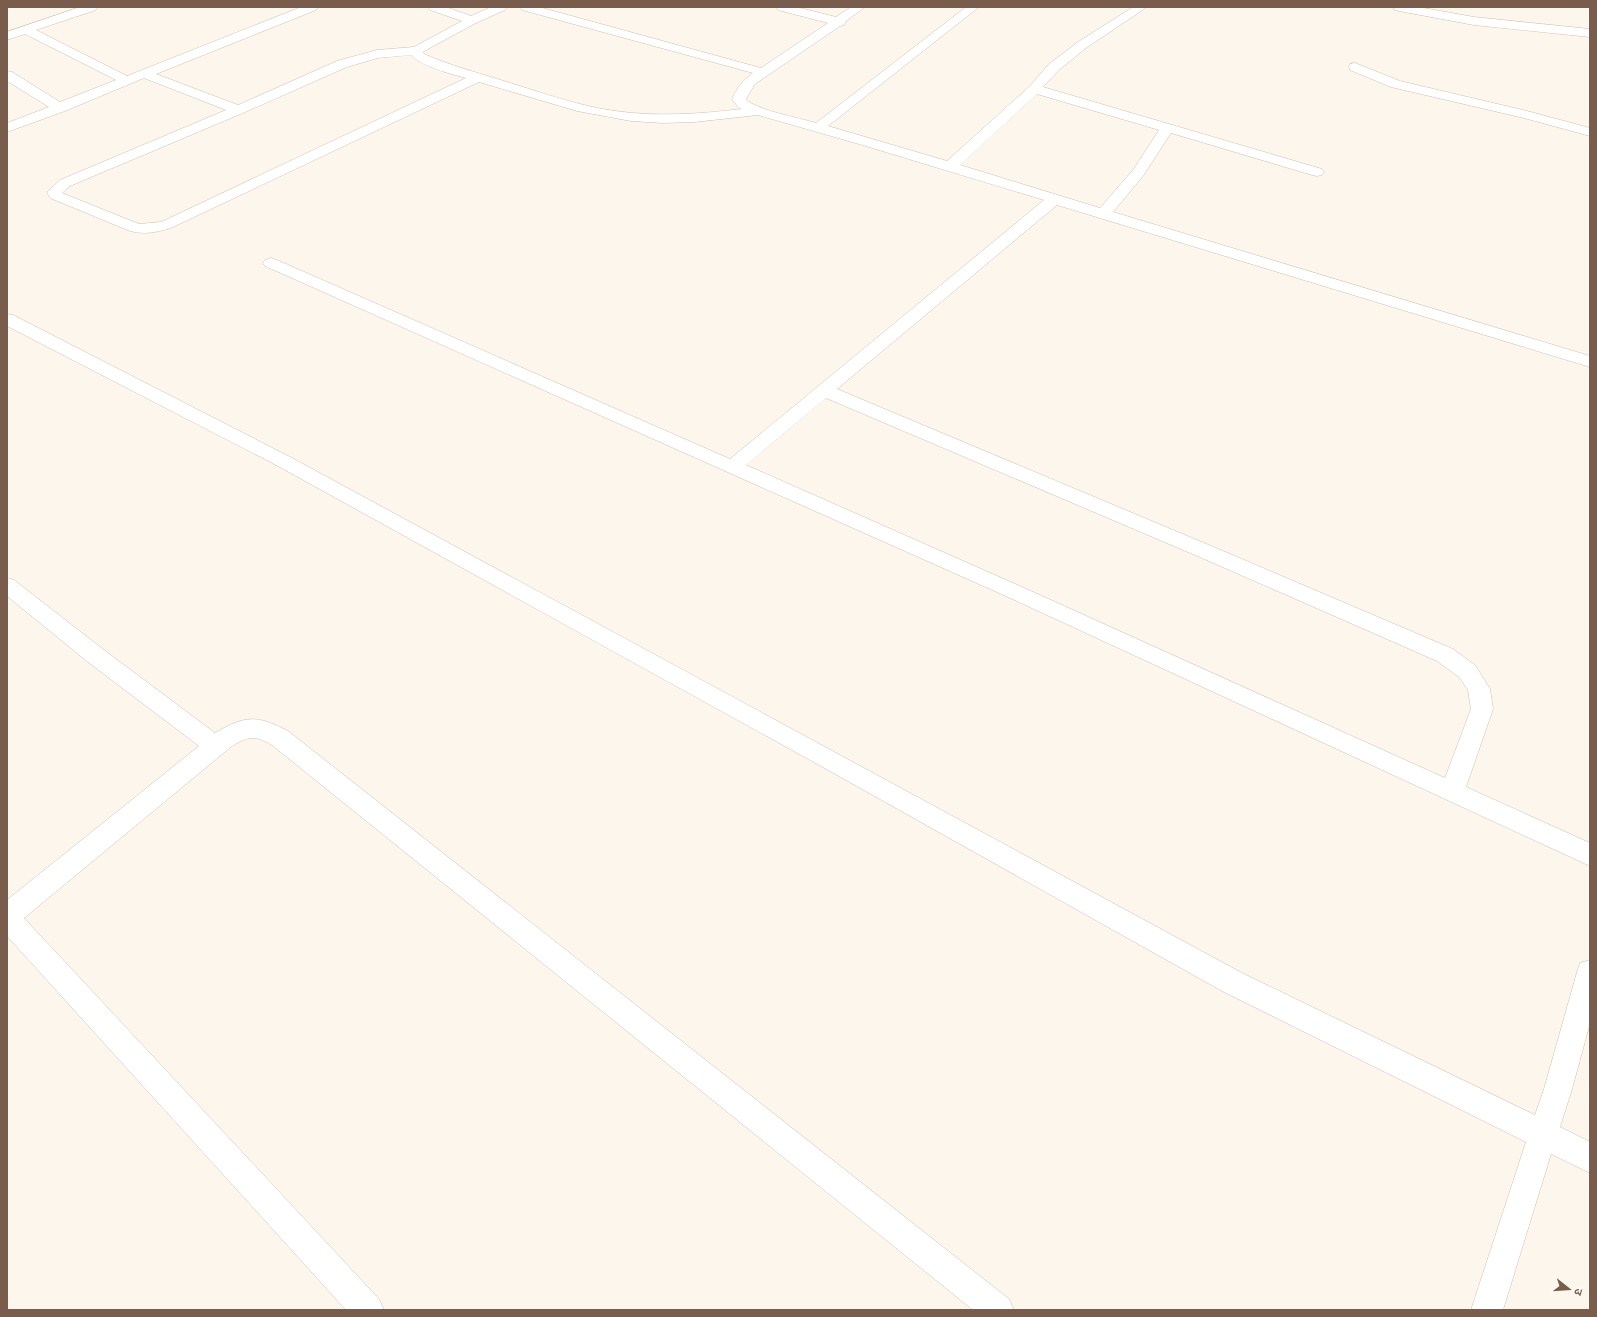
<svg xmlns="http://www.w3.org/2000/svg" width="1597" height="1317" viewBox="0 0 1597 1317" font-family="'Work Sans','Noto Sans Devanagari',sans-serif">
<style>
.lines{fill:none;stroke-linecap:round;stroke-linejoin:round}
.minor-casing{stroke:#d1beb0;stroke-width:1}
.minor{fill:#fff;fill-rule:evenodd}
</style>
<rect width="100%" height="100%" fill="#fdf6ec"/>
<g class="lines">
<defs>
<path id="minor" d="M80,7H98L96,10L36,30L127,76L301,7H318L316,10L156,74L238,105L337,61L377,50L414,47L462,21L430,10L428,7H446L471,16L491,7H507L505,10L476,23L426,50L423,52L424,54C451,66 479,73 507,82C543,93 578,106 615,111C657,117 700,114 742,109L739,108L732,99C737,88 743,80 753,73L522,10L520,7H539L761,68L828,23L778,10L776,7H796L836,17L851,7H865L846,21L844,25L840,26L755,84L746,99C755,110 800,118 816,123L966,7H979L828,126L947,161L1030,86L1049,64L1078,42L1133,7H1147L1086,48L1059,70L1043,87L1322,169L1324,172L1322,175L1317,176L1312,175L1171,133L1143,176L1113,212L1590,356V367L1057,205L837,389L1216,548L1453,649L1475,665L1490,689L1493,709L1466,787L1590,843V866L1008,597L265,266L263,263L265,260L271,258L277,260L730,459L1044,200L859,144L758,115L694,122L663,123L631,121L577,111L479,82L171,228C157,232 145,235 130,231L50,198L47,192L60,180L226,110L144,78L65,111L7,132V123L49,107L7,81V71L12,72L60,102L116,80L25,34L7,40V32ZM412,55C417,65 454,75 466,78L161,222L139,224L62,193L70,186L243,113L347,67L378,58ZM1037,94L1159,130L1133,170L1100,208L960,165ZM826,398L1202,558L1437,661L1459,677L1468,690L1471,709L1445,778L1022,587L746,465Z
M1393,7H1418L1474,17L1590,29V37L1474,25L1399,11L1395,10Z
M1355,63L1400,81L1527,111L1590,128V136L1524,118L1391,87L1350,70L1349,67L1350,64Z
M7,314L13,315L292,458L1242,973L1535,1115L1544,1089L1577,972L1580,963L1590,960V1023L1572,1089L1560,1127L1590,1142V1173L1551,1154L1503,1310H1471L1526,1142L1222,991L828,770L278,466L7,326Z
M7,578L14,580L104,650L215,733C246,715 257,715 288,731L1009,1299L1014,1310H973L272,745C254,735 250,736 232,746L24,918L379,1299L384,1310H346L7,936V900L199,746L88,662L7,596Z"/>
</defs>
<!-- minor casing -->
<use href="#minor" class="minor-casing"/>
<!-- minor -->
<use href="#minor" class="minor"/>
</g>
<!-- border -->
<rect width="1597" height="1317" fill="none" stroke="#7a5c4d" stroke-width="16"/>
<!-- north arrow -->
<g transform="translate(1569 1289) rotate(107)" stroke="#fffaf3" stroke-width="3" paint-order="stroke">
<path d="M0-3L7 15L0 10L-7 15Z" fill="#7a5c4d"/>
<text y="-6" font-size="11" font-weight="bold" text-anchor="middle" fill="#7a5c4d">उ</text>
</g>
</svg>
